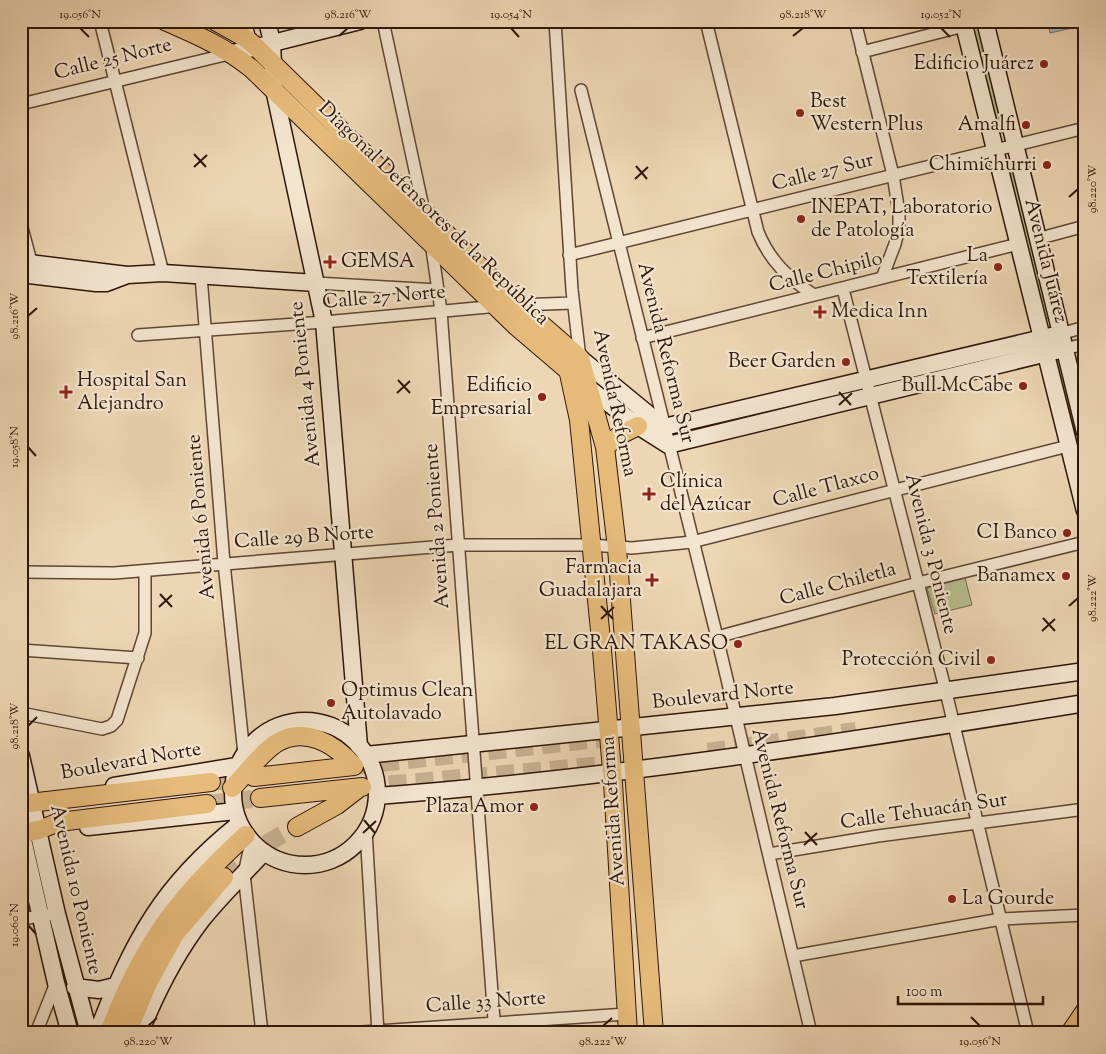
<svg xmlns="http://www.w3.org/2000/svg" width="1106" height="1054" viewBox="0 0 1106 1054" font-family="'Sorts Mill Goudy',serif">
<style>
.green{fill:#b7be8e;stroke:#726a4c}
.water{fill:#9db6b7;stroke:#717671}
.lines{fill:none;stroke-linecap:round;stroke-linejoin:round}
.primary-tunnel{stroke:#c7b091;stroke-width:18;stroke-dasharray:18 9;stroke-linecap:butt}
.street-casing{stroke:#5e4634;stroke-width:14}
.secondary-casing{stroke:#2e1609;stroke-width:19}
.primary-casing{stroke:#2e1609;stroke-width:20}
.street{stroke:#f3e4ce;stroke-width:11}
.secondary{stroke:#f3e4ce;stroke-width:16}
.primary{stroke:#e6bb7a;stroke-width:18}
.ticks{fill:none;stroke:#2e1609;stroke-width:2}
.poi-dot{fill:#8f2418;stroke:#f3e4ce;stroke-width:2}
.labels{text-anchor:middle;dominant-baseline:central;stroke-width:4.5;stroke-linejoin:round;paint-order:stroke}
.street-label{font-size:20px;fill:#2e1609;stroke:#f3e4ce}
.poi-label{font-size:20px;fill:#2e1609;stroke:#f3e4ce;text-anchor:end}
.neatline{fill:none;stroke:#2e1609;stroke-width:2}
.ticks-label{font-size:12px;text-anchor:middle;fill:#2e1609}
</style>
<rect width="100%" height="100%" fill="#edd6b3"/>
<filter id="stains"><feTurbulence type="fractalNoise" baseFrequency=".004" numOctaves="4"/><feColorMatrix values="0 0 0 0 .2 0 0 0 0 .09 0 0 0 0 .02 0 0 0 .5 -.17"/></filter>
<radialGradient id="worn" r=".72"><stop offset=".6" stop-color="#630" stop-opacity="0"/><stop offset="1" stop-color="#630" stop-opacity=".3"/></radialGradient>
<!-- green -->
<path class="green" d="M971,21H978L1005,132L1003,133L999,132Z
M1006,162L1011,164L1050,316L1047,319H1044Z
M1056,359H1059L1079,435L1076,439L1074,438L1054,360Z
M965,578L972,605L935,614L927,588Z"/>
<!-- water -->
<path class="water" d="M1047,21H1076L1077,27L1050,33Z"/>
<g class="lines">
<!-- primary-tunnel -->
<path class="primary-tunnel" d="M708,752L856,731
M354,766L645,734
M211,782L251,777
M362,787L626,763
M207,804L260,798
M224,877C246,856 270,840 297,827"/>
<defs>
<path id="street" d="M100,21L163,273
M383,21L424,212
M555,21L572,290L580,358
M706,21L758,232C770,261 788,278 814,295
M855,21L893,175L899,213V228L895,244L882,278
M862,52L964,26
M581,90L717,637L811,1033
M21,104L233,53
M21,224L33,269
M1037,239L1085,226
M431,242L441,311L495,1033
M569,255L1085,128
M201,276L224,563L244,754
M316,283L438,290
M843,289L946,692L1028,1033
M517,305L573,303
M1060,334L1085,327
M138,335L324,322L499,306
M642,338L1018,244
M1064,349L1085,344
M21,572L114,573L458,545H591L632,548L692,542L1068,446
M717,637L918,583L1085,542
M21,650L138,658
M21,713L102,729L111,726L117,720L145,633V571
M366,831L378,1033
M251,842L244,874L262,1033
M769,854L878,836L1085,809
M21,919L48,915
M793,956L1001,919L1085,915
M36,1033L56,983
M348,1033L626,1014"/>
<path id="secondary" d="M243,21L249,48
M267,21L272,42L274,89L324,322L359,746
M963,21L1085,511
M985,21L1085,432
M233,53L360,21
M21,262L127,275L163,273L316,283
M21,274L96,283H106L127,275
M580,358L664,427L1060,334
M590,389L638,426L668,445L1064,349
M233 793a72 72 0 1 1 144 0a72 72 0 1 1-144 0Z
M366,755L835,706L1085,671
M21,756L57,914L89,1033
M114,786L237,766
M377,796C614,778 850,741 1085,703
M88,827L235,811
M21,831L56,983L70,1033
M75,987L99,990L115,986
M97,1033C133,941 161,886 239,824
M140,1033C156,993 175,955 201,921C220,897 243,875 264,852"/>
<path id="primary" d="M165,21C197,35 225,47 252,69L517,327L572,374
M215,21L247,39L256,47L519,305L580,358L605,447L617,548L654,1033
M563,346L579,420L602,650L613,783L628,1033
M605,447L620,435L638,426
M254,777L354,766
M232,788C246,774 259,755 275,744C304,725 335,744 354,766
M260,798L362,787
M21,804L211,782
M297,827L337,805L359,788
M21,833L39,830L59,822L207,804
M109,1033C141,946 178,897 246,835
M127,1033L148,983L175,934L224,877
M1070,1033L1085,1011"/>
</defs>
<!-- street casing -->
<use href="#street" class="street-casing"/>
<!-- secondary casing -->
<use href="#secondary" class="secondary-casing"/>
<!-- primary casing -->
<use href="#primary" class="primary-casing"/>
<!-- street -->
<use href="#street" class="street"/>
<!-- secondary -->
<use href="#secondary" class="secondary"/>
<!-- primary -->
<use href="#primary" class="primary"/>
</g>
<!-- ticks -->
<path class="ticks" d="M80,28L89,37M511,28L519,37M941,28L950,37M339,36L348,28M793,36L803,28M194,154L206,167M636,166L647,179M194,167L207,155M635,179L648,167M1069,197L1078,189M28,316L37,308M398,380L410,393M839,392L851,405M397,393L410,381M839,405L852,393M28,447L36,456M160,594L172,607M601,606L613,619M1069,606L1078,598M159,607L172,595M1043,618L1055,631M601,619L614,607M1042,631L1055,619M28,726L37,717M364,820L375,833M805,832L817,845M363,833L376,821M804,845L817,833M28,925L36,934M971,1017L980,1026M148,1026L157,1018M603,1026L612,1018"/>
<!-- markers -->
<g class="poi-dot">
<circle cx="1044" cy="64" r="5"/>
<circle cx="800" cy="113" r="5"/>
<circle cx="1026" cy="125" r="5"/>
<circle cx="1047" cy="165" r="5"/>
<circle cx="801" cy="219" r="5"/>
<path d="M327.5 254.5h5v5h5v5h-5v5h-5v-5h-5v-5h5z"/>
<circle cx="998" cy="267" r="5"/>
<path d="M817.5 304.5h5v5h5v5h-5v5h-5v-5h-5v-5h5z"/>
<circle cx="846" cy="362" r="5"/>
<circle cx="1023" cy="386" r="5"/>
<path d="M63.5 384.5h5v5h5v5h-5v5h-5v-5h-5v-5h5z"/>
<circle cx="542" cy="397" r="5"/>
<path d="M646.5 486.5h5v5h5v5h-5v5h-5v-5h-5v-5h5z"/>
<circle cx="1067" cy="533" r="5"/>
<circle cx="1066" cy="576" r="5"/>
<path d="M649.5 572.5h5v5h5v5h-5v5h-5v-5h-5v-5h5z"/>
<circle cx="738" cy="644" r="5"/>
<circle cx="991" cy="660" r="5"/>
<circle cx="331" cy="703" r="5"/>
<circle cx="534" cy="807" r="5"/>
<circle cx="952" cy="899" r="5"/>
</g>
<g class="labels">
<!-- street labels -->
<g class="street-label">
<text transform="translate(113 60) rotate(-14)">Calle 25 Norte</text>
<text transform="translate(823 173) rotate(-14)">Calle 27 Sur</text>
<text transform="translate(433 214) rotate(44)">Diagonal Defensores de la República</text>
<text transform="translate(1045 261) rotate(76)">Avenida Juárez</text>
<text transform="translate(826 273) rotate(-14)">Calle Chipilo</text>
<text transform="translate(384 298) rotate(-5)">Calle 27 Norte</text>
<text transform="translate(665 353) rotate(76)">Avenida Reforma Sur</text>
<text transform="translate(306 384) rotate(-96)">Avenida 4 Poniente</text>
<text transform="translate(614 403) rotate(78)">Avenida Reforma</text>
<text transform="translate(826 488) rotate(-15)">Calle Tlaxco</text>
<text transform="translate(202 517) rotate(-95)">Avenida 6 Poniente</text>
<text transform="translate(438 526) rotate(-94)">Avenida 2 Poniente</text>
<text transform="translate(304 538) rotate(-4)">Calle 29 B Norte</text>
<text transform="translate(930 554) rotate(76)">Avenida 3 Poniente</text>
<text transform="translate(838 585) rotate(-15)">Calle Chiletla</text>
<text transform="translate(723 696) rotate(-6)">Boulevard Norte</text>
<text transform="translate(131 762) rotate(-10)">Boulevard Norte</text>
<text transform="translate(614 811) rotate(-94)">Avenida Reforma</text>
<text transform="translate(924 812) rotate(-8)">Calle Tehuacán Sur</text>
<text transform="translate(779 819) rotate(76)">Avenida Reforma Sur</text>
<text transform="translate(75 890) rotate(77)">Avenida 10 Poniente</text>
<text transform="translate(486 1003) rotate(-4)">Calle 33 Norte</text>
</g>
<!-- poi labels -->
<g class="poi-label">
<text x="1034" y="64">Edificio Juárez</text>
<text x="810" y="102" text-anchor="start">Best<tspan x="810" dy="23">Western Plus</tspan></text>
<text x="1016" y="125">Amalfi</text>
<text x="1037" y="165">Chimichurri</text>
<text x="811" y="208" text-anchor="start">INEPAT, Laboratorio<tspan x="811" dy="23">de Patología</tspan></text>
<text x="988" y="256">La<tspan x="988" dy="23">Textilería</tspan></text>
<text x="341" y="262" text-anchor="start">GEMSA</text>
<text x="831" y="312" text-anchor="start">Medica Inn</text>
<text x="836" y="362">Beer Garden</text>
<text x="77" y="381" text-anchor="start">Hospital San<tspan x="77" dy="23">Alejandro</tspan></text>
<text x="532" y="386">Edificio<tspan x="532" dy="23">Empresarial</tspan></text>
<text x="1013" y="386">Bull McCabe</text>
<text x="660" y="482" text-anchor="start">Clínica<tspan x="660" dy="23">del Azúcar</tspan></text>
<text x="1057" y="533">CI Banco</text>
<text x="642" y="568">Farmacia<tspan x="642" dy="23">Guadalajara</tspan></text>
<text x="1056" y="576">Banamex</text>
<text x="728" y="644">EL GRAN TAKASO</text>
<text x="981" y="660">Protección Civil</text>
<text x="341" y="691" text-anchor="start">Optimus Clean<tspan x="341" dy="23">Autolavado</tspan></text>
<text x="524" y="807">Plaza Amor</text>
<text x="962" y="899" text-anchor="start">La Gourde</text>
</g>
</g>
<!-- margin -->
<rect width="1106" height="1054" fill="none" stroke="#edd6b3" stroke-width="55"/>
<!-- scale -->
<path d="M898 996v8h145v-8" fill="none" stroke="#2e1609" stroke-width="2.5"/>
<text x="906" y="996" font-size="15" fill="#2e1609" stroke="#f3e4ce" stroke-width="4" paint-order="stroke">100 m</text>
<rect x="28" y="28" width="1050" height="998" class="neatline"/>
<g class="ticks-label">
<text x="80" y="18">19.056°N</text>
<text x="348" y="18">98.216°W</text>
<text x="511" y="18">19.054°N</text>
<text x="803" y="18">98.218°W</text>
<text x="941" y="18">19.052°N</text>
<text transform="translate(1092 189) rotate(-90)" y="4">98.220°W</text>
<text transform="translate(14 316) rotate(-90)" y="4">98.216°W</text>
<text transform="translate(14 447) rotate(-90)" y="4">19.058°N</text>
<text transform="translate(1092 598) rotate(-90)" y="4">98.222°W</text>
<text transform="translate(14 726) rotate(-90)" y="4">98.218°W</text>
<text transform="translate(14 925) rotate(-90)" y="4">19.060°N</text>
<text x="148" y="1045">98.220°W</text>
<text x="603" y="1045">98.222°W</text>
<text x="980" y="1045">19.056°N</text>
</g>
<rect width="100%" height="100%" filter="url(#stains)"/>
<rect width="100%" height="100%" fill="url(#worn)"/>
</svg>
